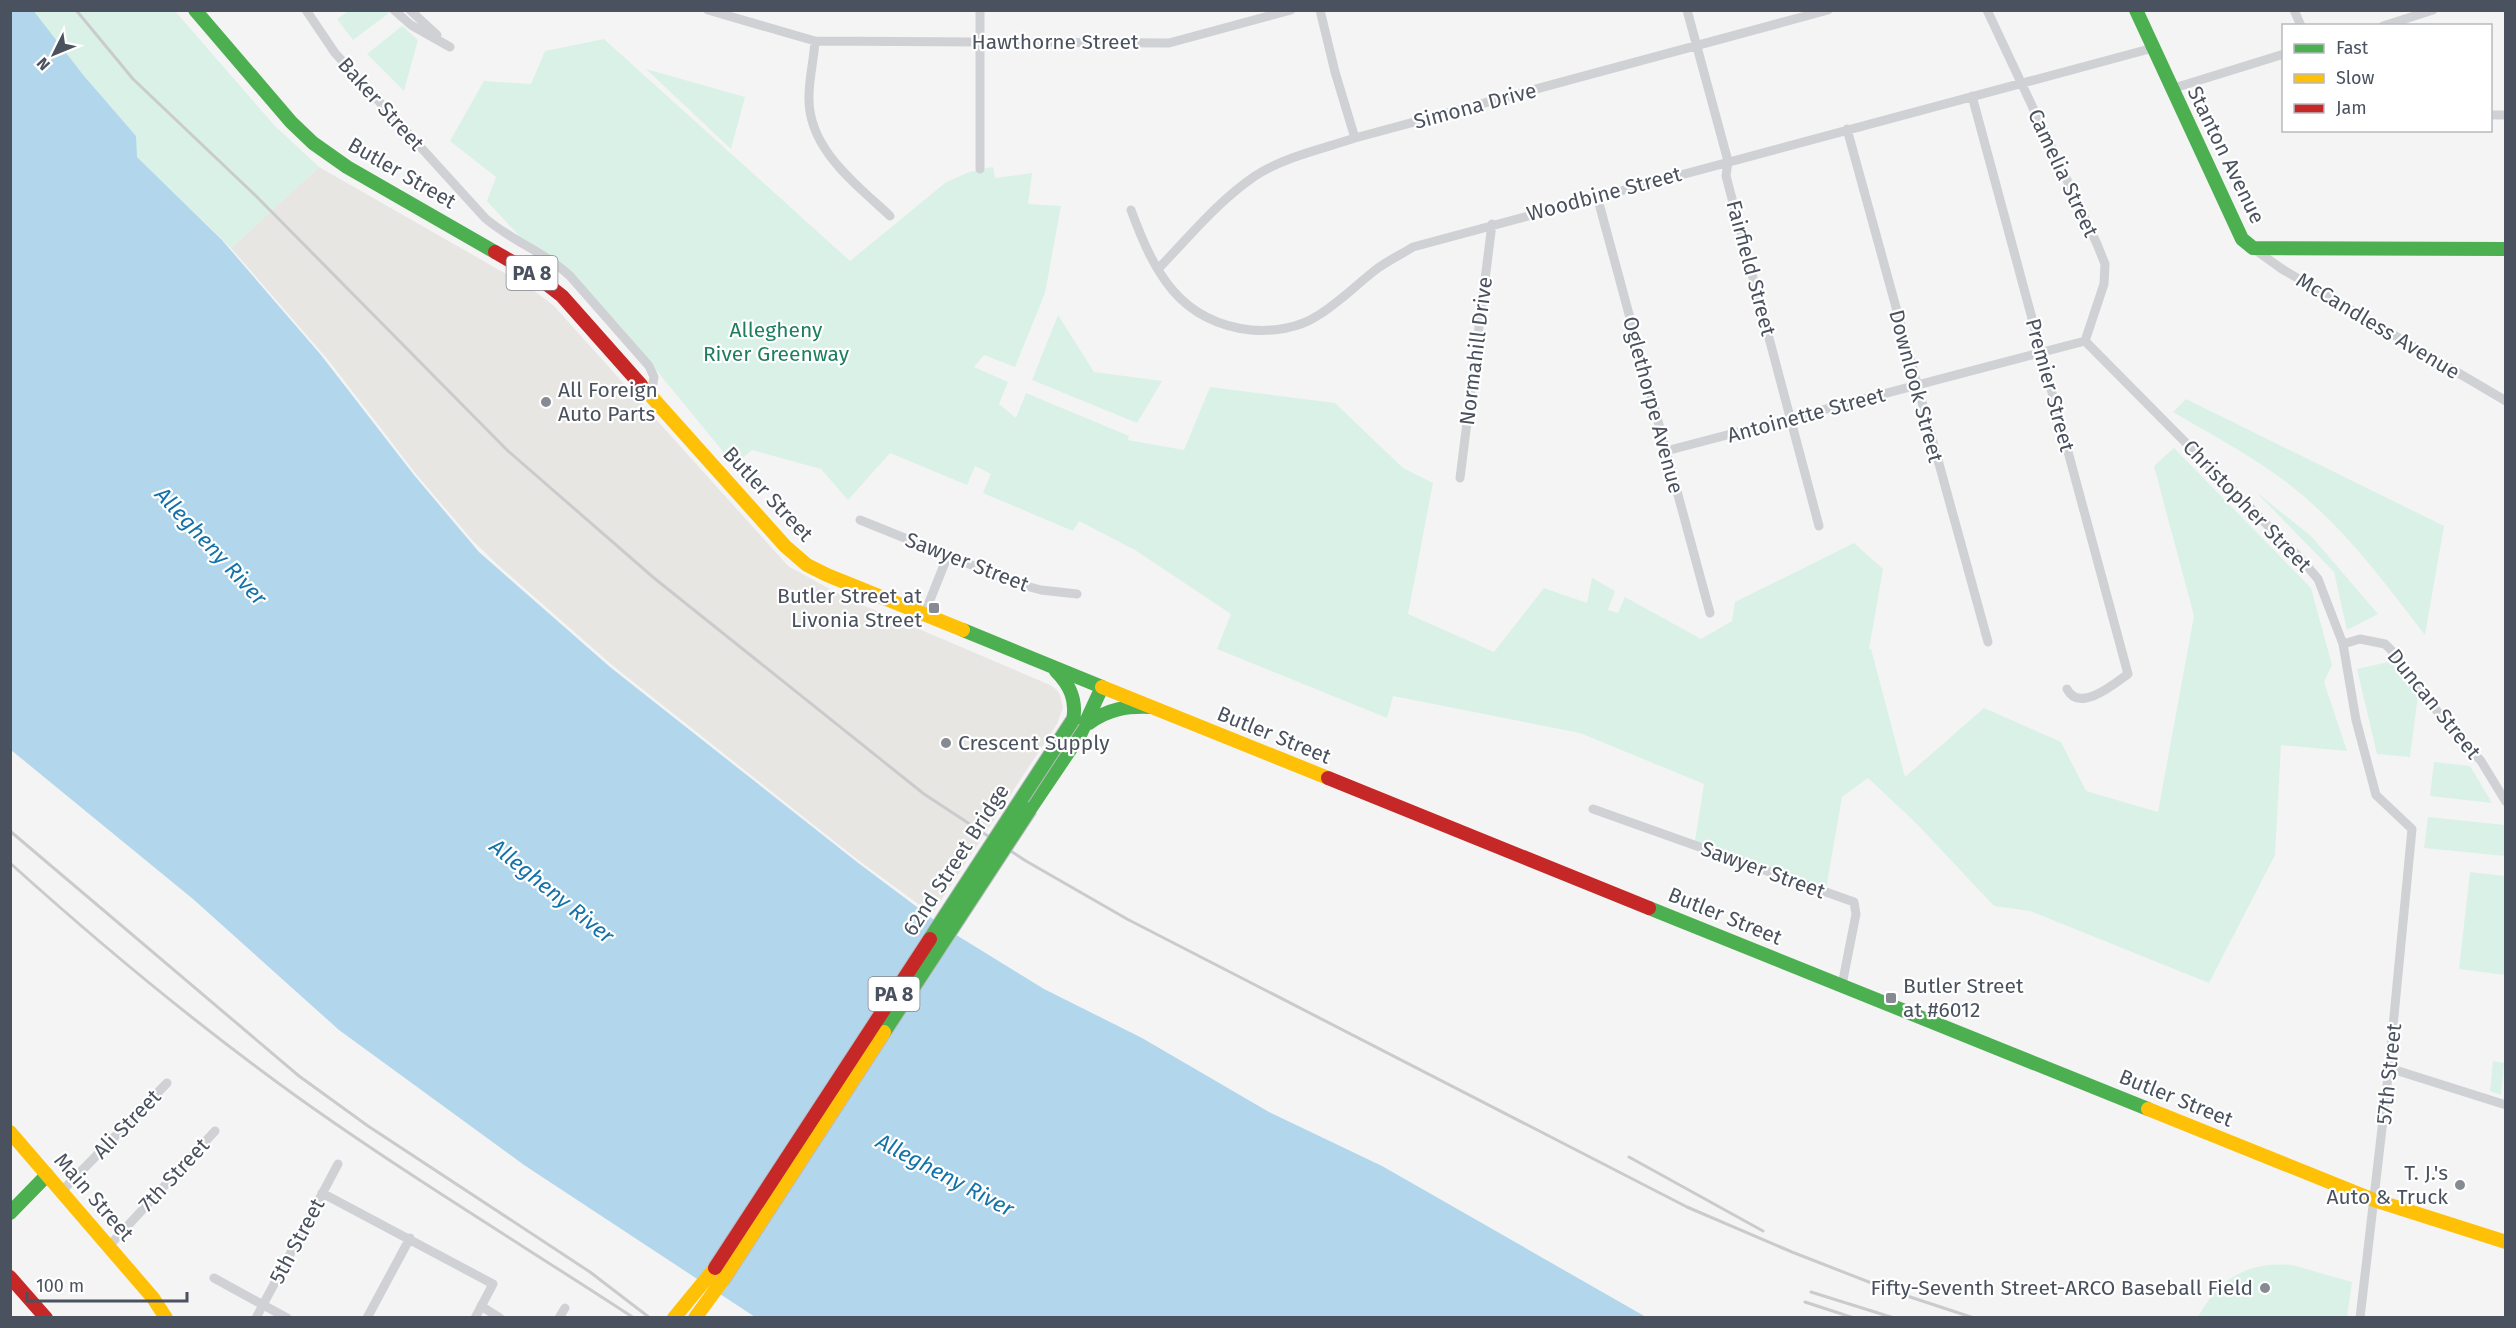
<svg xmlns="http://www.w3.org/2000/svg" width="2516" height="1328" viewBox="0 0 2516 1328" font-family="'Fira Sans',sans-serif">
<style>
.commercial{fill:#e7e6e2}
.green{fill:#daf1e7}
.water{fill:#b2d7ec}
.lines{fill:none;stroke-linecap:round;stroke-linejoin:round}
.street{stroke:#d0d1d4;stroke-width:9}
.fast{stroke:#4caf50;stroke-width:14}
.slow{stroke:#ffc107;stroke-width:14}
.jam{stroke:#c62828;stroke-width:14}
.rail{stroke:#cacbcd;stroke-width:3}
.fast-bridge-casing{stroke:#b9bcc2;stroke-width:16;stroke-linecap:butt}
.slow-bridge-casing{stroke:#b9bcc2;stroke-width:16;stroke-linecap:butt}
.jam-bridge-casing{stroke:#b9bcc2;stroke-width:16;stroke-linecap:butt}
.fast-bridge{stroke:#4caf50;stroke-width:14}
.slow-bridge{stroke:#ffc107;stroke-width:14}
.jam-bridge{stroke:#c62828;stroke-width:14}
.poi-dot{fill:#868b93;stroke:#fff;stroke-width:2}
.labels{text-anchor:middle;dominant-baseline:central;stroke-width:4.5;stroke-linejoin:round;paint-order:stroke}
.shield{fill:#fff;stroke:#81868f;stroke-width:1.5}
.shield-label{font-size:20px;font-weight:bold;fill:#4b525f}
.street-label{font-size:21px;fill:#4b525f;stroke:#fff}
.park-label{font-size:21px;fill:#1d7f5e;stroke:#fff}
.poi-label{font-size:21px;fill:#4b525f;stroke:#fff;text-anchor:start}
.water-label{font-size:22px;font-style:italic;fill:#1472a9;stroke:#fff}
</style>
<rect width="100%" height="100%" fill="#f4f4f4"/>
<!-- commercial -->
<path class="commercial" d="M319,167L529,287L554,306L788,566L846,598L1050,685L1057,690L1060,695L1063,708L1057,724L932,914L858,860L612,665L497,564L473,541L416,474L329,361L231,248Z"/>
<!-- green -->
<path class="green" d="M350,10L385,11L389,13L353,40L337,19Z
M33,11H175L274,125L319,167L231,248L137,157L84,76Z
M402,26L418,40L404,91L367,54Z
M604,39L850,261L945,183L969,172L993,167L995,178L1032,173L1028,204L1061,206L1045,293L1015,367L984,355L974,367L1008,382L999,404L1016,418L1026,393L1129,436L1128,440L1184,450L1210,387L1335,403L1403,468L1433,483L1408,614L1494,652L1544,588L1587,603L1592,578L1615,591L1608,610L1618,613L1625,597L1701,639L1732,621L1735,602L1854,543L1883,569L1869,649H1871L1905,777L1984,708L2061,742L2086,791L2158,812L2194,616L2154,466L2174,448L2311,588L2332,665L2324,682L2347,751L2281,745L2275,855L2209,983L2030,911L1994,906L1917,824L1868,778L1842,797L1826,889L1695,841L1704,784L1580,733L1393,696L1387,718L1217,649L1231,614L1135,550L1079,521L1073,531L983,493L991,474L975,466L967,485L890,453L848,500L821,469L752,450L734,465L621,327L558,261L523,240L487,201L496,177L450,141L484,81L531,84L545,51Z
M646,69L745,97L731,149Z
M1058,315L1094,372L1162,381L1137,423L1032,380Z
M2186,399L2444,526L2425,635C2380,577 2337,517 2275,474C2243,451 2207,432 2173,412Z
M2256,492L2312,537L2378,614L2347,630L2334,572Z
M2393,661L2418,695L2410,757L2377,754L2357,669Z
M2434,762L2470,766L2492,803L2430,796Z
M2428,817L2505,825V856L2424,848Z
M2470,872L2505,876V975L2459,969Z
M2493,1061L2504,1063L2501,1095L2490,1091Z
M2292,1265L2352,1282L2347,1317H2198C2219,1279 2247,1261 2292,1265Z"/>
<!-- water -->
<path class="water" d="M33,10L84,76L136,136L137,157L222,240L321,355L414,475L479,552L610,667L857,862L945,928L1044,989L1142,1038L1269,1112L1382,1166L1646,1317H755L524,1165L339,1030L193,899L11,750L10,11Z"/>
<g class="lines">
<!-- street -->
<path class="street" d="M306,10L335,53L485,218C511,241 545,252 570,276L649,366L654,377L651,395
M394,10L411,25L450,47
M410,10L437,35
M708,10L815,41L1169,43L1291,10
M1320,10L1335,72L1355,138
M1687,10L1728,161L1726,176L1819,526
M1987,10L2097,244L2105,264L2104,284L2085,341
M2294,10L2301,26
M2383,26L2433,10
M815,41C814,59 809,78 809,96C807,148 856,184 890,216
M2171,89L2284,54
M1972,96L2128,674C2113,685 2079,713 2067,689
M2490,115H2506
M1847,129L1988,642
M980,169V10
M1597,196L1710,613
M1131,210C1154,272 1179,322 1251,330C1272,332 1299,328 1317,316C1339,303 1358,283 1378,268C1389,260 1402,254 1413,247L2153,48
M2254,249L2282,269L2506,401
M1158,269C1190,236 1217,202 1255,176C1284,157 1322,149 1355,138L1828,10
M2085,341L2301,559L2318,579L2343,644L2356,720L2376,795L2412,829L2389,1068L2360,1318
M1666,451L2085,341
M1460,478L1492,224
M860,520L1019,584L1041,590L1077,594
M924,615L948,555
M2343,644L2360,639L2385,644L2398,657L2409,679L2481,761L2506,802
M1593,809L1854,902L1856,914L1842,985
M2389,1068L2506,1105
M61,1192L167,1083
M322,1193L493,1284L475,1318
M109,1246L215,1131
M214,1278L287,1318
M481,1306L500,1318
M256,1318L338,1164
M367,1318L410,1238
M559,1318L565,1308"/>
<!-- fast -->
<path class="fast" d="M195,10L291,122L313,143L347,167L495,252
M2136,10L2242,239L2253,248L2506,249
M963,630L1102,687
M1056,671C1070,685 1077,700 1073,720
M1089,723C1108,709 1127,706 1150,707
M1030,809L1080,735L1102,687
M1649,908L2148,1109
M10,1213L47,1175"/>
<!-- slow -->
<path class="slow" d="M641,385L785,546L807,565L827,575L963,630
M1102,687L1328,778
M2148,1109L2374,1200L2506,1242
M10,1132L153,1298L166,1318
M674,1318L715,1268
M695,1318L722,1281"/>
<!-- jam -->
<path class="jam" d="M495,252L535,275L562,296L641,385
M1328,778L1649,908
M10,1277L46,1318"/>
<!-- rail -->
<path class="rail" d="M76,10L133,79L256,196L507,450L654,578L924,794L1026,861L1127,919L1687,1207L1792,1252L1892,1291L1974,1318
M10,831L299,1076L368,1126L590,1272L650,1318
M10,863C102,946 196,1024 296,1096C405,1174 521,1244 634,1318
M1629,1157L1763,1231
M1811,1292L1894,1318
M1805,1302L1854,1318"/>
<defs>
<path id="fast-bridge" d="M930,939L1073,720
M884,1032L1030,809"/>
<path id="slow-bridge" d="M722,1281L884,1032"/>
<path id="jam-bridge" d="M715,1268L930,939"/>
</defs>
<!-- fast-bridge casing -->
<use href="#fast-bridge" class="fast-bridge-casing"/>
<!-- slow-bridge casing -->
<use href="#slow-bridge" class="slow-bridge-casing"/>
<!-- jam-bridge casing -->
<use href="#jam-bridge" class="jam-bridge-casing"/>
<!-- fast-bridge -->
<use href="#fast-bridge" class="fast-bridge"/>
<!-- slow-bridge -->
<use href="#slow-bridge" class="slow-bridge"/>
<!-- jam-bridge -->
<use href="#jam-bridge" class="jam-bridge"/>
</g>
<!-- markers -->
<g class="poi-dot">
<circle cx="546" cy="402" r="6"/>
<rect x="928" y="602" width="12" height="12" rx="3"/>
<circle cx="946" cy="743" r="6"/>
<rect x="1885" y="992" width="12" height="12" rx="3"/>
<circle cx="2460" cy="1185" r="6"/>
<circle cx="2265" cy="1288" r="6"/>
</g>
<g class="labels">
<!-- shield labels -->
<g class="shield">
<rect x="506.5" y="256" width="51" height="34" rx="4.5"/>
<rect x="868.5" y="977" width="51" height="34" rx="4.5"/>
</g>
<g class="shield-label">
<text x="532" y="273">PA 8</text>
<text x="894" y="994">PA 8</text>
</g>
<!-- street labels -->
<g class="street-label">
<text x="1055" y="42">Hawthorne Street</text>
<text transform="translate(381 104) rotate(48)">Baker Street</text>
<text transform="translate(1475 106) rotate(-15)">Simona Drive</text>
<text transform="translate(2226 155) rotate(64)">Stanton Avenue</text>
<text transform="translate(402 173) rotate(30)">Butler Street</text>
<text transform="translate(2063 173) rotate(65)">Camelia Street</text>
<text transform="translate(1604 194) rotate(-15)">Woodbine Street</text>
<text transform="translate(1751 268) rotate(75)">Fairfield Street</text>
<text transform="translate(2378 326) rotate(31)">McCandless Avenue</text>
<text transform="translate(1476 351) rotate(-83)">Normahill Drive</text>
<text transform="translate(2050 385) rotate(75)">Premier Street</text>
<text transform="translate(1916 386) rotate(75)">Downlook Street</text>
<text transform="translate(1653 405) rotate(75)">Oglethorpe Avenue</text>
<text transform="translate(1806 415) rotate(-15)">Antoinette Street</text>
<text transform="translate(768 494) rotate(47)">Butler Street</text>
<text transform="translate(2247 506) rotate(46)">Christopher Street</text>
<text transform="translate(967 562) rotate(21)">Sawyer Street</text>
<text transform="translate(2434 704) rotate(51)">Duncan Street</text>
<text transform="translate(1274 735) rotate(22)">Butler Street</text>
<text transform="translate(956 860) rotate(-57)">62nd Street Bridge</text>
<text transform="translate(1763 870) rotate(20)">Sawyer Street</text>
<text transform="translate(1725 916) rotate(22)">Butler Street</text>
<text transform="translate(2389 1074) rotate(-84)">57th Street</text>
<text transform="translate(2176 1098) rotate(22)">Butler Street</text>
<text transform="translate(127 1124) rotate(-46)">Ali Street</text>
<text transform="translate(174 1175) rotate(-47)">7th Street</text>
<text transform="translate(94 1197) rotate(49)">Main Street</text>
<text transform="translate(297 1241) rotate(-62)">5th Street</text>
</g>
<!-- park labels -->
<g class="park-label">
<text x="776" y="330">Allegheny<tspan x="776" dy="24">River Greenway</tspan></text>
</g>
<!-- poi labels -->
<g class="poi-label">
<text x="558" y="390">All Foreign<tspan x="558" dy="24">Auto Parts</tspan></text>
<text x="922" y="596" text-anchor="end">Butler Street at<tspan x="922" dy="24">Livonia Street</tspan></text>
<text x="958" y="743">Crescent Supply</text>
<text x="1903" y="986">Butler Street<tspan x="1903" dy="24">at #6012</tspan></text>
<text x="2448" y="1173" text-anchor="end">T. J.'s<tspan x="2448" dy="24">Auto &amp; Truck</tspan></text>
<text x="2253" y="1288" text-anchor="end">Fifty-Seventh Street-ARCO Baseball Field</text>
</g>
<!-- water labels -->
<g class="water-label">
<text transform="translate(211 546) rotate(47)">Allegheny River</text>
<text transform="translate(552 891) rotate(39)">Allegheny River</text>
<text transform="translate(945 1175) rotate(28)">Allegheny River</text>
</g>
</g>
<!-- border -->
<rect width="2516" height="1328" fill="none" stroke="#4b525f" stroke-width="24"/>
<!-- legend -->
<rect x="2282" y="24" width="210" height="108" fill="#ffffff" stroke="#b7babf" stroke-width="1.5"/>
<rect x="2294" y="44" width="30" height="9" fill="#4caf50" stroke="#b7babf" stroke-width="1.5"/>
<text x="2336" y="54" font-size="18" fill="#4b525f">Fast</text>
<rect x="2294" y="74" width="30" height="9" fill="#ffc107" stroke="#b7babf" stroke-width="1.5"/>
<text x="2336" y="84" font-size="18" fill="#4b525f">Slow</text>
<rect x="2294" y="104" width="30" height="9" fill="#c62828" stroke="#b7babf" stroke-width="1.5"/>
<text x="2336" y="114" font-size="18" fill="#4b525f">Jam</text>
<!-- north arrow -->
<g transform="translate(54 54) rotate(227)" stroke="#ffffff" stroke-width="4.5" paint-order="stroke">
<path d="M0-4.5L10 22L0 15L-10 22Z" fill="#4b525f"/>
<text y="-9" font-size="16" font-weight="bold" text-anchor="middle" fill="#4b525f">N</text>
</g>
<!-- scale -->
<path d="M27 1292v9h160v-9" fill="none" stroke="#4b525f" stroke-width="3"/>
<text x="36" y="1292" font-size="18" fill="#4b525f" stroke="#ffffff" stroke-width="4.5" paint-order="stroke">100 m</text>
</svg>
